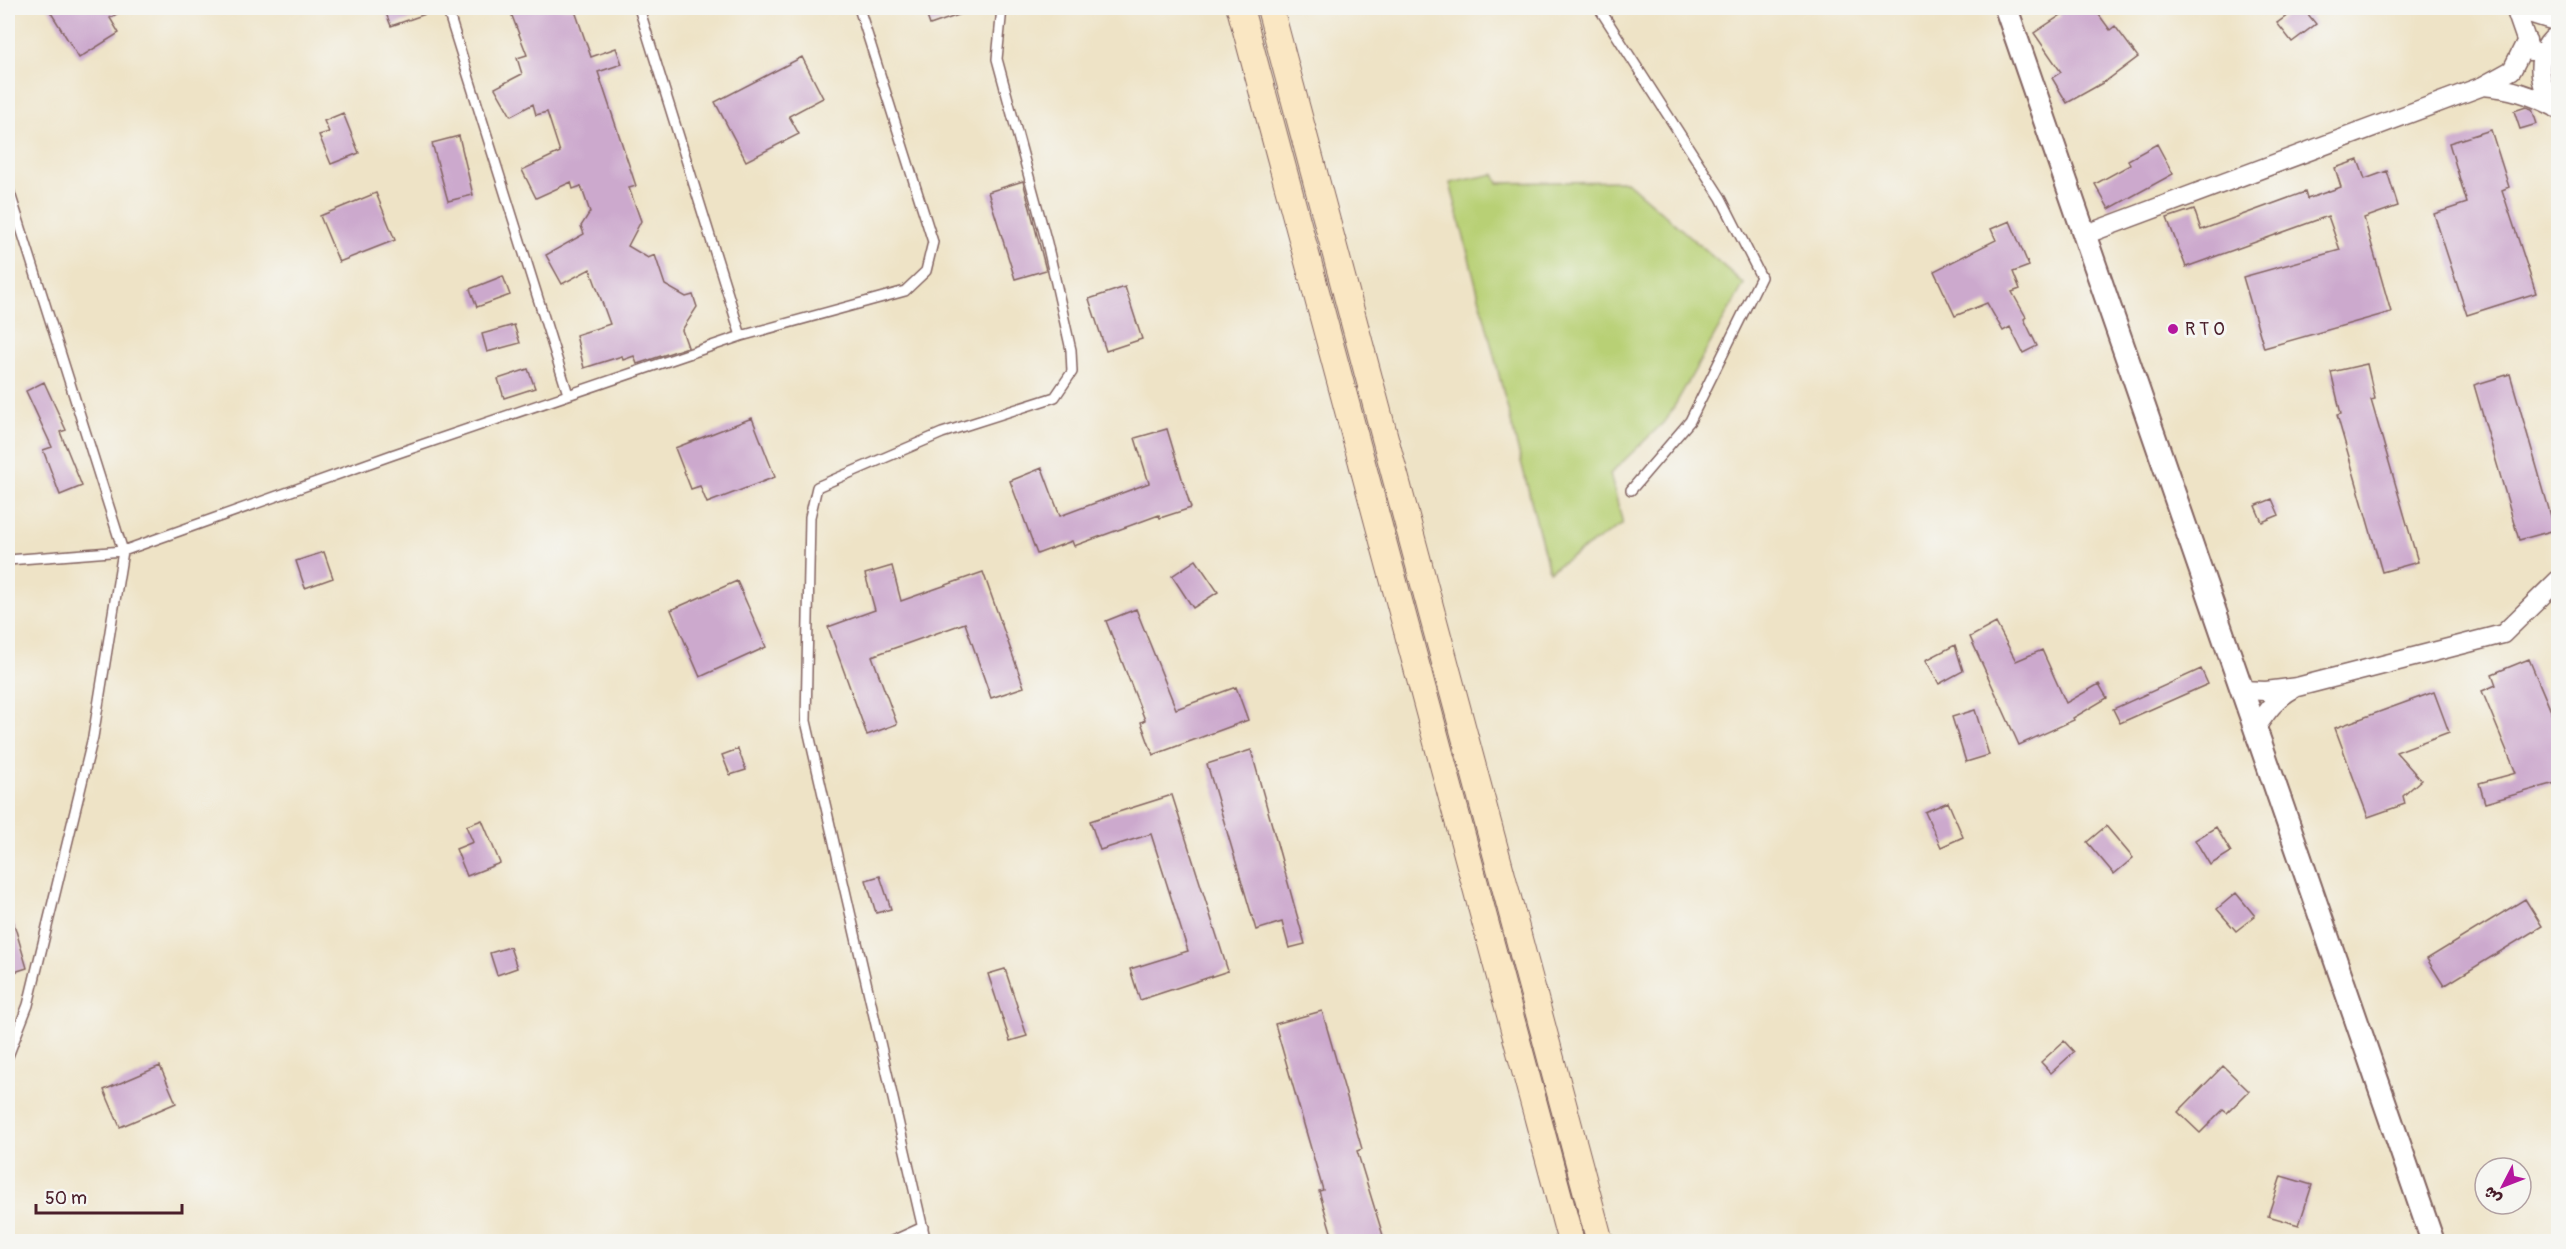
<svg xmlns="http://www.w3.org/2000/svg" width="2566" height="1249" viewBox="0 0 2566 1249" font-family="Pangolin,'Playpen Sans Arabic',sans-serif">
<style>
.green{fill:#b8d075;stroke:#817850;stroke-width:1.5}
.building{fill:#cca9cd}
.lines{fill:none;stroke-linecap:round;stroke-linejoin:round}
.service-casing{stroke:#836461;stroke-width:12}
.minor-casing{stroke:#836461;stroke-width:21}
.tertiary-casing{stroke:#836461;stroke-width:26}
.secondary-casing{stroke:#836461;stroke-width:28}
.service{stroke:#fff;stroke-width:9}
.minor{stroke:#fff;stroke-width:18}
.tertiary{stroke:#fff;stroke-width:22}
.secondary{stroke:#fae7c3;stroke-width:26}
.poi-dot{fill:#b5179e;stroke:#f6f6f2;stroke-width:2}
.labels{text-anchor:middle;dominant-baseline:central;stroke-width:6;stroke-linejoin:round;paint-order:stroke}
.poi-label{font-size:18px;fill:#4a1f2b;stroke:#f6f6f2;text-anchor:start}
</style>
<rect width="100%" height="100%" fill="#f6f6f2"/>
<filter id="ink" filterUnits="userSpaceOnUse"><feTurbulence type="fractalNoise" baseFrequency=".0167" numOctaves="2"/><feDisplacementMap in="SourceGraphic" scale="12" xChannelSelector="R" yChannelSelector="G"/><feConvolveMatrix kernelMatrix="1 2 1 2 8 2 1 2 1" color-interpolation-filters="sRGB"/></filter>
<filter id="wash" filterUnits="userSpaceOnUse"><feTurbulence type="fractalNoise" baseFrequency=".008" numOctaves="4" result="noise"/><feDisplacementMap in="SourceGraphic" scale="24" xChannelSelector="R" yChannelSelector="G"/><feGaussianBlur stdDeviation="1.35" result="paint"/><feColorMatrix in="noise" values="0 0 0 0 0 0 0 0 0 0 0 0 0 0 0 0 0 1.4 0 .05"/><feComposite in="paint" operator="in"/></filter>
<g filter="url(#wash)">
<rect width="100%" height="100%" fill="#eee3c6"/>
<!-- green -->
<path class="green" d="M1494,174L1498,183L1626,181L1744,284L1667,419L1610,474L1623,524L1549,571L1450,183Z"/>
<g id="blocks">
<!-- building -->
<path class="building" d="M48,8H126L110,18L119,33L79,58Z
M384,8H437V10L391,26Z
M509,8H574L591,57L616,48L622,64L598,72L636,186L629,188L641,221L628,246L648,258L655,255L665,285L686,297L693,295L697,307L682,330L688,347L637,364L634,356L623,360L622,356L584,368L576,335L610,324L590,269L562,284L546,255L584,234L581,226L590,212L581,186L573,189L571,182L536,198L522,170L560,152L547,112L536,115L533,104L511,116L495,88L522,74L517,58L527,55Z
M924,8H973V10L930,25Z
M2055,8H2094L2110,30L2115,26L2138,57L2106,81L2067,103L2052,78L2061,72L2034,33L2061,15Z
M2298,8H2303L2316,24L2292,42L2277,23Z
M802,57L823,98L789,116L799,134L746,161L715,102Z
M2526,107L2532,109L2537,124L2520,129L2514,111Z
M343,113L359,153L331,164L319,135L329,132L324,121Z
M2491,130L2509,187L2502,190L2536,293L2467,315L2434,214L2467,203L2449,143Z
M459,136L473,195L448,201L432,143Z
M2157,144L2173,174L2109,209L2095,184L2130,165L2128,160Z
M2358,160L2365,179L2387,171L2398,206L2364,218L2391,312L2264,348L2243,277L2340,250L2328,216L2186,267L2167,218L2194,209L2201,230L2305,192L2307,199L2341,187L2335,168Z
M1023,181L1046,270L1015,279L988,192Z
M376,193L395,240L339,262L320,216Z
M2010,221L2029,266L2013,272L2020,289L2012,292L2026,317L2024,319L2037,346L2023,353L2010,327L2003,331L1987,303L1955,316L1934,271L1996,240L1991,229Z
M503,276L510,295L477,307L470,289Z
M1125,287L1142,339L1106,351L1089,299Z
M514,325L520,343L487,352L482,334Z
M2367,364L2375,399L2371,400L2418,562L2382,572L2337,415L2341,414L2331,372Z
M528,369L535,388L504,398L498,379Z
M2510,374L2555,530L2519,540L2474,385Z
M44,382L66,430L60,432L82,486L60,495L43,450L52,447L26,391Z
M752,418L775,477L707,503L700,486L691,489L675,448Z
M1167,429L1191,508L1160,518L1159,515L1074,546L1072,541L1037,554L1010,481L1042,468L1060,516L1149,483L1135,438Z
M2272,499L2279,515L2262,522L2255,506Z
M324,552L333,578L305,588L296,561Z
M1196,560L1218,592L1193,608L1172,576Z
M892,566L901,601L983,572L1024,687L991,698L965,623L872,656L897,724L867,735L828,627L875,610L865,574Z
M737,581L766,647L700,677L671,610Z
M1136,609L1176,709L1236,687L1248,720L1153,755L1141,722L1145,720L1106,621Z
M1996,623L2016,661L2042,650L2066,703L2099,684L2107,698L2073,718L2074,720L2019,745L1970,637Z
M1955,645L1963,671L1939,684L1926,660Z
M2529,659L2559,730V782L2485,803L2479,783L2516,773L2482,691L2496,685L2492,674Z
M2201,669L2208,684L2120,723L2113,709Z
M2434,692L2449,732L2396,752L2421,780L2403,796L2405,804L2368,817L2335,728Z
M1975,710L1989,755L1966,762L1952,717Z
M738,749L746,770L730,775L722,755Z
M1251,750L1305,944L1289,948L1282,922L1256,930L1207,764Z
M1172,795L1228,971L1140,1000L1130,969L1188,951L1151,834L1100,850L1090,821Z
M1948,802L1963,837L1941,847L1925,812Z
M482,820L500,863L467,876L456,849L473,842L466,826Z
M2106,826L2133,858L2114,874L2087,842Z
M2216,827L2231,852L2210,865L2195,840Z
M880,876L891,909L876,913L866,880Z
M2236,893L2255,916L2236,931L2217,909Z
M2525,899L2542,926L2444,986L2427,959Z
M8,917H12L27,968L8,974Z
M510,947L517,968L497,975L490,953Z
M1005,969L1027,1036L1010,1041L988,974Z
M1322,1011L1362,1149L1357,1151L1385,1242H1334L1319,1191L1323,1190L1275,1024Z
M2064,1041L2074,1052L2051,1073L2041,1062Z
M160,1066L176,1103L120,1127L104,1090Z
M2223,1066L2249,1091L2227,1113L2223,1110L2200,1133L2178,1112Z
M2281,1176L2312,1185L2299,1225L2268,1216Z"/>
</g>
</g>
<g filter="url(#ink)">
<use href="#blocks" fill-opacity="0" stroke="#836461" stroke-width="1.5"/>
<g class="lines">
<defs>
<path id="service" d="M447,8L568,394
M639,8L741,336
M1599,8L1721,198L1761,277L1690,421L1631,490
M8,187L123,551L8,560
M8,1056L28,1005L93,737L123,551L392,455L741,336L905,291L926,271L933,242L859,8
M890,1242L923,1227
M926,1242L806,721L810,517L817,487L942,433L1055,397L1072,372L1071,350L1047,243L997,59L1002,8"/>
<path id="minor" d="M2515,8L2530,51
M2516,9L2558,22
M2483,86C2510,88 2531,95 2555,107
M2556,108C2538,86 2532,53 2558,34
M2084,235L2483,86L2512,70L2527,40
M2241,690L2266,691L2297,687L2503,634L2558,580
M2255,729C2266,713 2275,699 2293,689"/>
<path id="tertiary" d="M2006,8L2433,1242"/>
<path id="secondary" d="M1240,8L1571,1242
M1270,8L1600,1242"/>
</defs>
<!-- service casing -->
<use href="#service" class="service-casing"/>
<!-- minor casing -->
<use href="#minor" class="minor-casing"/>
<!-- tertiary casing -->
<use href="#tertiary" class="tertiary-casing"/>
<!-- secondary casing -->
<use href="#secondary" class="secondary-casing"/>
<!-- service -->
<use href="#service" class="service"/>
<!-- minor -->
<use href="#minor" class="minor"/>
<!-- tertiary -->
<use href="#tertiary" class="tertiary"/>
<!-- secondary -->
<use href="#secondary" class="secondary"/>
</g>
</g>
<!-- markers -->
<circle class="poi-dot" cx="2173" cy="329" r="6"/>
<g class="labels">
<!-- poi labels -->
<g class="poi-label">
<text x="2185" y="329">R T O</text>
</g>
</g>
<!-- margin -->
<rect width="2566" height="1249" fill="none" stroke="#f6f6f2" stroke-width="30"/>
<!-- north arrow -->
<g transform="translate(2503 1186) rotate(228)"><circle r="28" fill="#f6f6f2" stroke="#b1a0a2" stroke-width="1.5"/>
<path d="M0-4.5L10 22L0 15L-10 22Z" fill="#b5179e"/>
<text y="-9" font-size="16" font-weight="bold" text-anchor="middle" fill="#4a1f2b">ش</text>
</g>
<!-- scale -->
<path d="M36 1204v9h146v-9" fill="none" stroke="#4a1f2b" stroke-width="3"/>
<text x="45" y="1204" font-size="18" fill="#4a1f2b" stroke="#f6f6f2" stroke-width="4.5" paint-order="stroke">50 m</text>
</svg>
